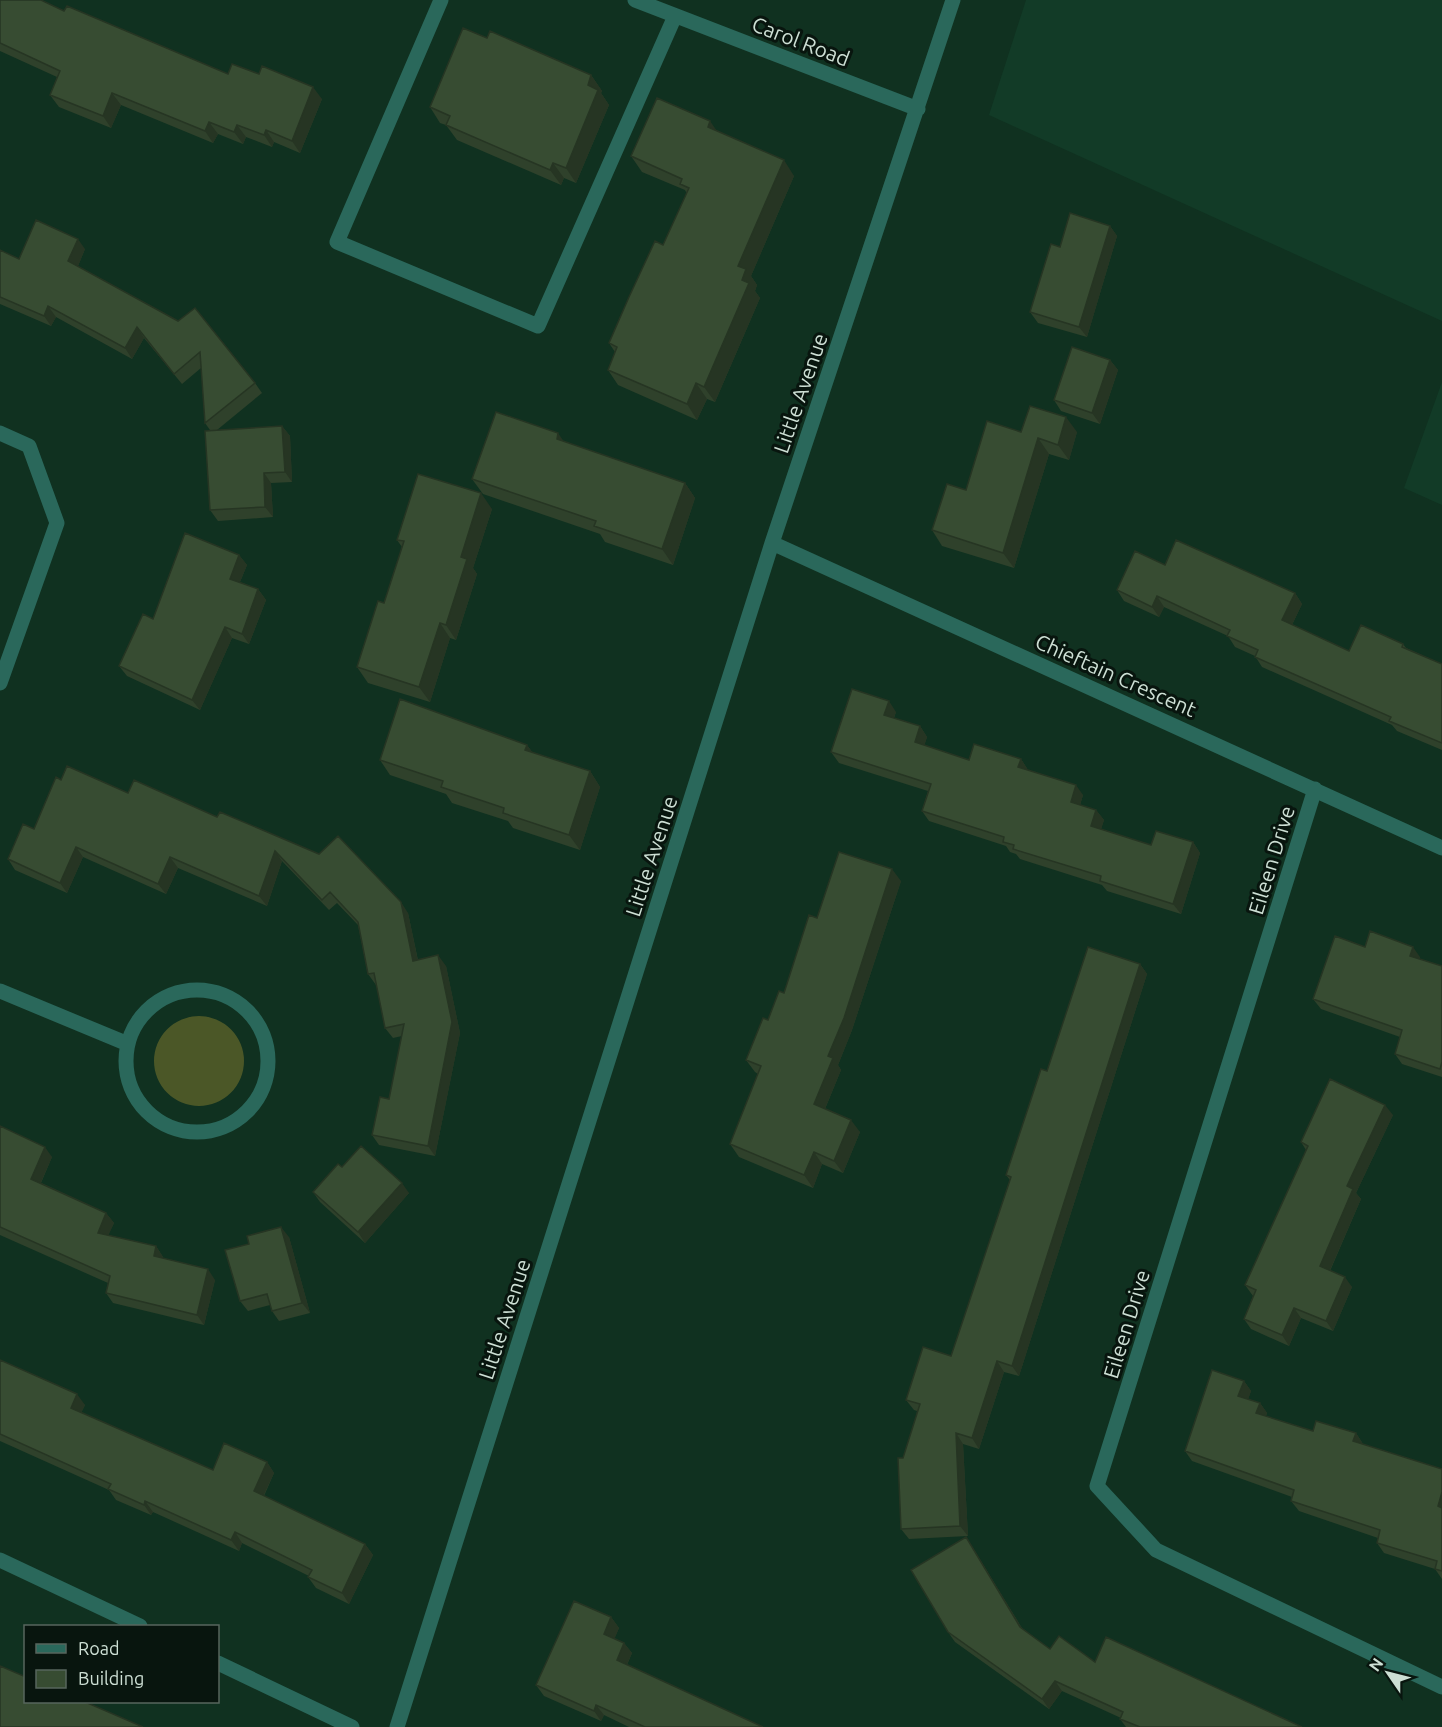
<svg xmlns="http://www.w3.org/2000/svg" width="1442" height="1727" viewBox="0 0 1442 1727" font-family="Ubuntu,sans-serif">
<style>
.built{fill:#123b27}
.green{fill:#4b5727}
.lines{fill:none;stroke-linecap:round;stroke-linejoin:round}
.minor{stroke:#2a685b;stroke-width:15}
.wall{fill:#2f412b}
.shaded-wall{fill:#263523}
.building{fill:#374c32;stroke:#263523;stroke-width:1.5}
.labels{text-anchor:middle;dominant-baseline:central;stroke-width:6;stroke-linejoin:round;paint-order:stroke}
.street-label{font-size:21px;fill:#cddfd4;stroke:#08150e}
</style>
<rect width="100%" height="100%" fill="#103120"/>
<!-- built -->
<path class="built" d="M1026,0H1442V321L989,115Z
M1442,382V505L1404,488Z"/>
<!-- green -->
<path class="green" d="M154 1061a45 45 0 1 1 90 0a45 45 0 1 1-90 0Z"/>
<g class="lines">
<!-- minor -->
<path class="minor" d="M441,0L337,242L538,326L675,16
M635,0L918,109
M0,433L29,446L57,523L0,683
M772,543L1442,848
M1315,789L1097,1486L1156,1550L1442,1687
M126 1061a71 71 0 1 1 142 0a71 71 0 1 1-142 0Z
M0,991L128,1044
M0,1560L140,1626
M218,1663L352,1727
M397,1727L772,543L953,0"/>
</g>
<!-- wall -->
<path class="wall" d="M0,0L64,11L228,74L322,99L300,153L274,142L272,147L246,137L243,144L218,134L213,143L121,105L111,128L59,107L50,95L57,77L0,51Z
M487,38L591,75L602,91L601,93L609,105L576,183L564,178L561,185L457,140L446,125L440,123L430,107Z
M716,130L794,176L751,276L757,285L755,291L760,298L715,402L707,399L697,420L618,385L608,370L615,352L609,343L663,245L687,194L685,190L642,172L631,156Z
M1110,226L1117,236L1087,337L1038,323L1030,312L1060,247Z
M85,249L78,266L255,383L262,393L217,430L282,426L290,436L292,482L271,483L273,517L218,521L210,510V430L205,423L201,368L182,384L144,338L132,359L56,317L51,326L0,304V250L19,259Z
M1110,360L1118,370L1100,424L1061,411L1054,400Z
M1021,432H1077L1069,460L1049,454L1014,568L942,546L932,530L966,490Z
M564,442L685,483L695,498L673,565L605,542L600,534L483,494L472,479Z
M492,509L473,568L477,574L456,640L450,638L430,702L368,683L357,667L384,603L402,547L397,540Z
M239,555L247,565L240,582L258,589L266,600L249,644L232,638L200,710L127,676L119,666L153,619Z
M1165,565L1295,593L1302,604L1292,625L1349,651L1403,644L1406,648L1442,664V750L1397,731L1392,725L1262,667L1255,656L1235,647L1228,636L1164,607L1159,617L1124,601L1117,590Z
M896,712L894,718L920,726L927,737L924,746L969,760L1021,759L1028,770L1083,795L1080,805L1096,810L1104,820L1101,829L1151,845L1193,842L1200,853L1181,914L1107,891L1102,885L1020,859L1016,854L1010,852L1006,846L929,821L922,811L928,791L839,763L831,752Z
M527,745L532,752L590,771L600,787L580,850L513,828L508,821L452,803L446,794L390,775L380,760Z
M61,780L128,793L134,780L408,913L418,960L446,966L460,1033L435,1156L379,1145L372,1135L389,1099L402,1036L393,1038L385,1028L377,984L376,985L368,974L358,925L337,903L329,910L282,861L267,906L178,868L166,894L83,857L67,893L15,870L8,859L34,829Z
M901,881L852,1030L838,1065L841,1070L825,1109L860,1132L843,1173L822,1164L813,1188L739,1157L730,1144L758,1074L755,1072L746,1060L768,1020L784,993L817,918Z
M1365,947L1420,957L1419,959L1442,966V1077L1402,1064L1395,1054L1400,1037L1321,1009L1313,999Z
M1140,964L1147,974L1019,1376L1004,1372L979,1449L963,1444L968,1536L909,1539L901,1529L917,1411L914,1410L906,1400L951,1356L1010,1180L1006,1175L1047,1071Z
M1393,1115L1356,1193L1361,1199L1330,1271L1352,1287L1333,1331L1301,1318L1289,1346L1251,1329L1244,1319L1253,1296L1245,1285L1306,1150L1301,1142Z
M0,1126L52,1157L41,1183L106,1213L114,1223L108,1235L156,1246L163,1257V1258L215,1280L204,1325L113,1303L106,1293L108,1283L0,1235Z
M342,1167L409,1193L365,1243L320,1202L313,1192Z
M289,1237L310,1313L279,1321L272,1311L270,1305L248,1311L240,1301Z
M0,1360L85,1405L81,1413L213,1470L267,1462L274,1473L264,1496L365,1544L373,1555L349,1604L316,1588L308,1577L309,1576L242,1543L239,1551L153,1512L151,1515L116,1500L109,1490L0,1441Z
M1244,1381L1251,1391L1248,1399L1260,1403L1267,1413L1266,1416L1313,1431L1356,1433L1363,1444L1442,1469V1579L1435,1569L1384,1553L1377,1543L1378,1538L1299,1511L1291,1501L1292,1497L1192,1461L1185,1451Z
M973,1548L1022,1628L1050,1649L1095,1662L1302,1727H1126L1120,1719L1121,1718L1062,1691L1049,1709L955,1642L948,1632Z
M611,1617L619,1628L614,1639L624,1643L632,1653L627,1665L763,1727H629L604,1715L601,1721L544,1696L536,1685Z"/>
<!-- shaded-wall -->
<path class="shaded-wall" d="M591,75L602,91L601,93L609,105L576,183L566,168L588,85Z
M313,87L322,99L300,153L292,141Z
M112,93L121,105L111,128L103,116Z
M710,121L721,137L708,127Z
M209,122L218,134L213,143L205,131Z
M237,125L246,137L243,144L234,132Z
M266,130L274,142L272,147L264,135Z
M784,160L794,176L751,276L757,285L755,291L760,298L715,402L704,387L738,266Z
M553,163L564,178L561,185L550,170Z
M1110,226L1117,236L1087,337L1079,327Z
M78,239L85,249L76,271L68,261Z
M48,306L56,317L51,326L44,316Z
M137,327L144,338L132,359L125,348Z
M1110,360L1118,370L1100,424L1092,413Z
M696,383L707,399L697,420L687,404Z
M1066,417L1077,432L1069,460L1058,445Z
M282,426L290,436L292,482L285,472Z
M558,433L569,449L557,439Z
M1038,438L1049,454L1014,568L1003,553Z
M264,473L271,483L273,517L265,507Z
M685,483L695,498L673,565L662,549Z
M481,493L492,509L473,568L477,574L456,640L446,625L461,557Z
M239,555L247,565L237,589L230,579Z
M258,589L266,600L249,644L242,634Z
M1295,593L1302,604L1289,631L1282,620Z
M1157,596L1164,607L1159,617L1152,607Z
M440,623L450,638L430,702L419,687Z
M225,627L232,638L200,710L192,700Z
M889,701L896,712L891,725L884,715Z
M920,726L927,737L922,753L915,742Z
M527,745L538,760L525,750Z
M1021,759L1028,770L1025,778L1018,767Z
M590,771L600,787L580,850L569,835Z
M1076,785L1083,795L1078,812L1071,802Z
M1096,810L1104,820L1099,836L1091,826Z
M1193,842L1200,853L1181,914L1173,904Z
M76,847L83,857L67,893L60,883Z
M275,851L282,861L267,906L259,896Z
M170,857L178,868L166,894L158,884Z
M892,869L901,881L852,1030L838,1065L841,1070L822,1116L814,1104L828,1056Z
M401,902L408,913L420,971L413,961Z
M1413,947L1420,957L1417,966L1410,956Z
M438,955L446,966L460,1033L435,1156L428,1146Z
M1140,964L1147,974L1019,1376L1012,1366Z
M1385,1105L1393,1115L1356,1193L1361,1199L1327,1277L1320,1266L1347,1186Z
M851,1120L860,1132L843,1173L834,1161Z
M45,1147L52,1157L38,1189L31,1179Z
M814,1152L822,1164L813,1188L804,1175Z
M402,1183L409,1193L365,1243L358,1232Z
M106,1213L114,1223L105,1243L98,1233Z
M281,1227L289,1237L310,1313L302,1303Z
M156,1246L163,1257L161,1267L154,1256Z
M208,1269L215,1280L204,1325L197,1315Z
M1345,1277L1352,1287L1333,1331L1326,1321Z
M1294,1308L1301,1318L1289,1346L1282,1335Z
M997,1361L1004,1372L979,1449L972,1438Z
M1244,1381L1251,1391L1246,1406L1238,1396Z
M77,1394L85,1405L78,1419L71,1408Z
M1260,1403L1267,1413L1263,1424L1256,1413Z
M956,1433L963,1444L968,1536L960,1526Z
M1356,1433L1363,1444L1360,1452L1353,1441Z
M267,1462L274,1473L261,1501L254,1491Z
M1442,1492V1513L1438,1506Z
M145,1501L153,1512L151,1515L144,1505Z
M235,1532L242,1543L239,1551L231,1540Z
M966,1537L973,1548L1027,1637L1020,1627Z
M365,1544L373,1555L349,1604L342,1593Z
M611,1617L619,1628L612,1645L604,1634Z
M624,1643L632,1653L624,1671L617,1660Z
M1055,1681L1062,1691L1049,1709L1042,1699Z
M596,1705L604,1715L601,1721L594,1711Z"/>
<!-- building -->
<path class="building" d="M0,0H41L64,11L67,6L228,74L232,64L259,74L262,66L313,87L292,141L266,130L264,135L237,125L234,132L209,122L205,131L112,93L103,116L50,95L60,71L0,43Z
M463,28L487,38L490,31L591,75L588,85L598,90L566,168L553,163L550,170L446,125L450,116L430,107Z
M657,98L710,121L708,127L784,160L738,266L746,269L742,280L749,283L704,387L696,383L687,404L608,370L617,347L609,343L629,297L655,241L663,245L689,188L680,184L682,179L631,156Z
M1070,213L1110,226L1079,327L1030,312L1051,244L1060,247Z
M36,220L78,239L68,261L178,321L195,308L255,383L205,423L200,352L174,374L137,327L125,348L48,306L44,316L0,297V250L19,259Z
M1072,347L1110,360L1092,413L1054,400Z
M1030,406L1066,417L1058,445L1038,438L1003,553L932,530L947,484L966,490L987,421L1021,432Z
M496,412L558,433L557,439L685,483L662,549L594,526L596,521L472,479Z
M282,426L285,472L264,473L265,507L210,510L205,431Z
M418,474L481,493L461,557L467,559L446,625L440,623L419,687L357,667L378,601L384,603L404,541L397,540Z
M185,533L239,555L230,579L258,589L242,634L225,627L192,700L119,666L143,614L153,619Z
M1176,540L1295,593L1282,620L1349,651L1361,625L1403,644L1402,647L1442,664V743L1389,721L1391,717L1255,657L1258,650L1227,636L1230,630L1157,596L1152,607L1117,590L1135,551L1165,565Z
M852,689L889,701L884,715L920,726L915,742L969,760L974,744L1021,759L1018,767L1076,785L1071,802L1096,810L1091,826L1151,845L1156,831L1193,842L1173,904L1100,881L1101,876L1013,849L1014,845L1003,842L1004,837L922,811L931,784L831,752Z
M400,699L527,745L525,750L590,771L569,835L503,813L504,808L441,787L443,781L380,760Z
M67,766L128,793L134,780L217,817L220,812L319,854L338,836L401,902L413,961L438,955L452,1022L428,1146L372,1135L380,1097L389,1099L404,1024L385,1028L374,973L368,974L358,922L330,892L322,900L275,851L259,896L170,857L158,884L76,847L60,883L8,859L23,824L34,829L56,777L61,780Z
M839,852L892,869L844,1018L828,1056L833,1058L814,1104L851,1120L834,1161L814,1152L804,1175L730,1144L761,1066L746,1060L763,1018L768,1020L779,991L784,993L809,915L817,918Z
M1370,931L1413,947L1410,956L1442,966V1062L1440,1069L1395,1054L1402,1030L1313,999L1335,936L1365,947Z
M1088,947L1140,964L1012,1366L997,1361L972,1438L956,1433L960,1526L901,1529L898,1458H903L920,1404L906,1400L923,1347L951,1356L1011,1177L1006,1175L1041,1069L1047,1071Z
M1330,1079L1385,1105L1347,1186L1353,1189L1320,1266L1345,1277L1326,1321L1294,1308L1282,1335L1244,1319L1256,1290L1245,1285L1308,1146L1301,1142Z
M0,1126L45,1147L31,1179L106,1213L98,1233L156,1246L154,1256L208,1269L197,1315L106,1293L110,1276L0,1227Z
M361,1146L402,1183L358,1232L313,1192L338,1164L342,1167Z
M281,1227L302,1303L272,1311L267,1294L240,1301L225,1250L249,1244L247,1236Z
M0,1360L77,1394L71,1408L213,1470L224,1443L267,1462L254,1491L365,1544L342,1593L308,1577L312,1570L235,1532L231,1540L145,1501L144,1505L108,1489L111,1484L0,1434Z
M1212,1370L1244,1381L1238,1396L1260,1403L1256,1413L1313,1431L1316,1421L1356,1433L1353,1441L1442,1469V1492L1438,1506L1442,1508V1571L1435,1569L1437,1561L1377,1543L1380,1530L1291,1501L1294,1490L1185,1451Z
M966,1537L1020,1627L1050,1649L1059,1636L1095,1662L1106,1637L1302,1727H1140L1120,1719L1123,1712L1055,1681L1042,1699L948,1632L911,1570Z
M574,1601L611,1617L604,1634L624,1643L617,1660L763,1727H645L596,1705L594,1711L536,1685Z
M0,1666L26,1677V1701H83L143,1727H0Z"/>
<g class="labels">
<!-- street labels -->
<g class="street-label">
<text transform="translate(801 41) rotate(21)">Carol Road</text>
<text transform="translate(800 393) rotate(-71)">Little Avenue</text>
<text transform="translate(1116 675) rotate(24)">Chieftain Crescent</text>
<text transform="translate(651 856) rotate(-72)">Little Avenue</text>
<text transform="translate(1271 860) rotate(-73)">Eileen Drive</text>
<text transform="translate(504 1319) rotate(-72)">Little Avenue</text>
<text transform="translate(1126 1324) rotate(-73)">Eileen Drive</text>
</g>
</g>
<!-- legend -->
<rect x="24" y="1625" width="195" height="78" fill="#08150e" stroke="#57665d" stroke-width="1.5"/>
<rect x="36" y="1644" width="30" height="9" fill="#2a685b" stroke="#57665d" stroke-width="1.5"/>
<text x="78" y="1655" font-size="18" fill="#cddfd4">Road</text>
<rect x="36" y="1670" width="30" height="18" fill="#374c32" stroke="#57665d" stroke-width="1.5"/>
<text x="78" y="1685" font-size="18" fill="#cddfd4">Building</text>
<!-- north arrow -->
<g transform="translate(1388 1673) rotate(305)" stroke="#08150e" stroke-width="4.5" paint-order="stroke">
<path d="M0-4.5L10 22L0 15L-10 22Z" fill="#cddfd4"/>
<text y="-9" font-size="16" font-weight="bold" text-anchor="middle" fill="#cddfd4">N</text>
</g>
</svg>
